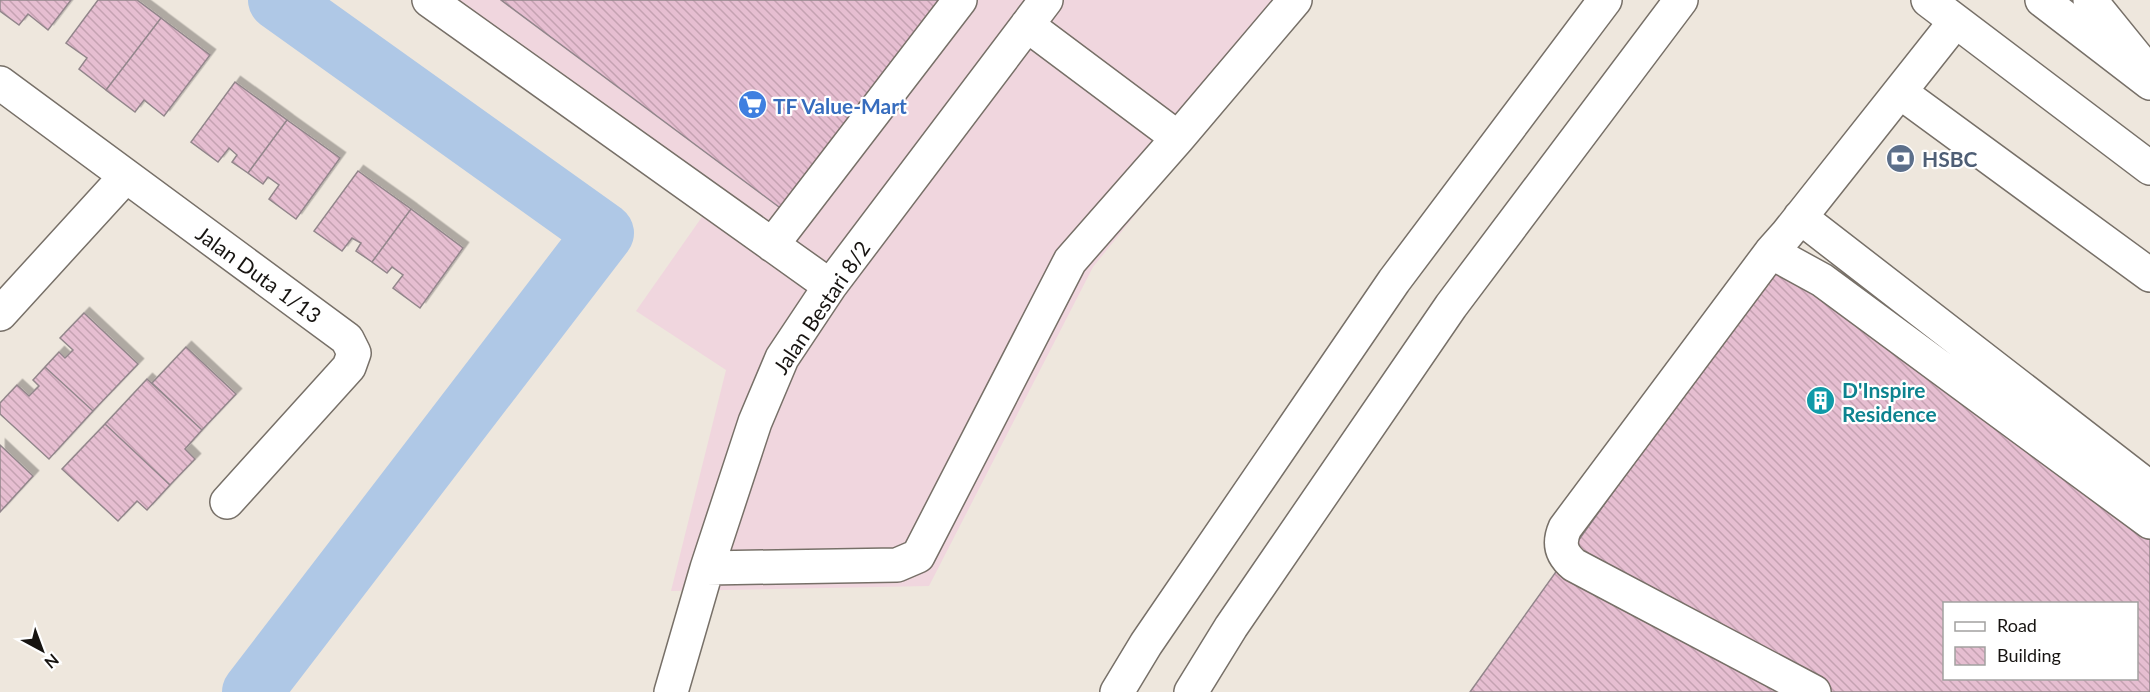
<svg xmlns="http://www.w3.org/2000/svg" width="2150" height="692" viewBox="0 0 2150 692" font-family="Lato,sans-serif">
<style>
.commercial{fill:#f0d6de}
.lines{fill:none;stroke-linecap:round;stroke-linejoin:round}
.river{stroke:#afc8e6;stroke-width:60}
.building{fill:url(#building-back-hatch);stroke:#92868b;stroke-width:1.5;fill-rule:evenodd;filter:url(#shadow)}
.minor-casing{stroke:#777068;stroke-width:36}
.major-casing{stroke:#777068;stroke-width:36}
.highway-casing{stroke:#777068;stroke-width:36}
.minor{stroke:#fff;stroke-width:33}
.major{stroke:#fff;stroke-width:33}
.highway{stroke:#fff;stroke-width:33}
.labels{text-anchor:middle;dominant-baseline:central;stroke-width:4.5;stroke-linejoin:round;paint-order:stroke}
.shop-label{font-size:21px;font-weight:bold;fill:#366cbe;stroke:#fff;text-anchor:start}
.service-label{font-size:21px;font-weight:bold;fill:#4e5e75;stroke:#fff;text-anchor:start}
.street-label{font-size:21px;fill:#171411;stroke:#fff}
.culture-label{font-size:21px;font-weight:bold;fill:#0d838f;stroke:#fff;text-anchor:start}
</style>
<defs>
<pattern id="building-back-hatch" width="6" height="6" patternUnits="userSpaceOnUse" patternTransform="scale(1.5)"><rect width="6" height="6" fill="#e6bed1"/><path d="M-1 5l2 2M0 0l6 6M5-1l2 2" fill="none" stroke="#c5a2b2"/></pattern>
<filter id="shadow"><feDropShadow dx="5.5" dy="-5.5" stdDeviation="0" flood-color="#0004"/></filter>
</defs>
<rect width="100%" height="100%" fill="#eee7dd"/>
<!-- commercial -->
<path class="commercial" d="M413,0H1309L1093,267L929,586L671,591L726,370L636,311L704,214Z"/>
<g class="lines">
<!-- river -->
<path class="river" d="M252,692L604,233L278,0"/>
</g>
<!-- building -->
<path class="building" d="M0,0H71L48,30L28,14L19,25L0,11Z
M98,0H137L161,18L106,90L79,69L87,58L66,43Z
M501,0H940L783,210Z
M161,18L210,55L164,116L144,100L135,112L106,90Z
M235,82L287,120L248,173L232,162L237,155L229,148L218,162L191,142Z
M287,120L340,158L296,219L269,199L279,185L268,177L263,184L248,173Z
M358,171L411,209L372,262L356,251L361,243L352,238L342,251L314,231Z
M411,209L463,248L420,308L393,288L403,275L392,267L387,273L372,262Z
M1777,263L2150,539V692H1470ZM1944,604H2136V678H1944Z
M84,313L138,364L93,411L45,367L59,352L65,358L73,350L60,338Z
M186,347L236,394L202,430L152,383Z
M45,367L93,411L49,459L0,414V403L17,385L29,396L39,386L33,380Z
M147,379L202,430L185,449L195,459L170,485L105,424Z
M105,424L170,485L147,510L137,501L118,521L62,469Z
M0,445L33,476L0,512Z"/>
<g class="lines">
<defs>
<path id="minor" d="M429,0L830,286
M2090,0L2150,74
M1027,25L1178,138
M0,83L347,339L354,353L349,367L227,502
M1900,92L2150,275
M1800,217L2150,488
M772,245L960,0
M1771,252L1822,280L2150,522
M0,314L126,176
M707,568L897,565L918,556L1070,261L1178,138L1295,0
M671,692L707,568L755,422L782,358L830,286L1046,0
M1814,692L1574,565C1561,554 1558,544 1565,528L1771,252L1787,234L1955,22"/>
<path id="major" d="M1928,0L2150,168
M2042,0L2150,83"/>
<path id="highway" d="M1117,692L1146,644L1394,281L1605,0
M1191,692L1231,627L1451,306L1681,0"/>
</defs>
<!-- minor casing -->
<use href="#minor" class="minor-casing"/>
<!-- major casing -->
<use href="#major" class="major-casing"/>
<!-- highway casing -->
<use href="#highway" class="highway-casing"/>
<!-- minor -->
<use href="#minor" class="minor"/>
<!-- major -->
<use href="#major" class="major"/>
<!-- highway -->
<use href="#highway" class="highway"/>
</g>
<!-- icons -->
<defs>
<symbol id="supermarket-disc" viewBox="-11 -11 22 22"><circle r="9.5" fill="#3f7fe0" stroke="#fff"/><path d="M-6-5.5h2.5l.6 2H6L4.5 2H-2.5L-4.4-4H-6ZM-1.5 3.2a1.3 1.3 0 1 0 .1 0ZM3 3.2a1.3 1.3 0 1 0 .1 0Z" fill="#fff"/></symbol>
<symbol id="bank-disc" viewBox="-11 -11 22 22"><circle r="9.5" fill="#5c6f8a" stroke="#fff"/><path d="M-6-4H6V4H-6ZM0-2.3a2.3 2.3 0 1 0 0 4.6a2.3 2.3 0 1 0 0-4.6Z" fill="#fff"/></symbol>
<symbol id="building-disc" viewBox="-11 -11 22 22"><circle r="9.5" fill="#0f9aa8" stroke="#fff"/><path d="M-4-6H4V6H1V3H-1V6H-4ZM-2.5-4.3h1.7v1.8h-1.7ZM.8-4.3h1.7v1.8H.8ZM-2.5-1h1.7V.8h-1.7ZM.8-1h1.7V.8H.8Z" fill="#fff"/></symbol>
</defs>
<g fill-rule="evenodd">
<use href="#supermarket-disc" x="736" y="88" width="33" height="33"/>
<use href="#bank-disc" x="1884" y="142" width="33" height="33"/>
<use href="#building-disc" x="1804" y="384" width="33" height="33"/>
</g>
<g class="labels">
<!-- shop labels -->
<g class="shop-label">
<text x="773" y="105">TF Value-Mart</text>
</g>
<!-- service labels -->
<g class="service-label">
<text x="1922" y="158">HSBC</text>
</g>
<!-- street labels -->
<g class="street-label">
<text transform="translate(259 274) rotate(36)">Jalan Duta 1/13</text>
<text transform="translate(821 307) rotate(-56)">Jalan Bestari 8/2</text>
</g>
<!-- culture labels -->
<g class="culture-label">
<text x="1842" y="389">D'Inspire<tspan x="1842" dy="24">Residence</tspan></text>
</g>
</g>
<!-- legend -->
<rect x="1943" y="602" width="195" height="78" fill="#ffffff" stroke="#a2a1a0" stroke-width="1.5"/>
<rect x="1955" y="622" width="30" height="9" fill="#ffffff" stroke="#a2a1a0" stroke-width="1.5"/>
<text x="1997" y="632" font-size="18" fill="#171411">Road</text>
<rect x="1955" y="647" width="30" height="18" fill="url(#building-back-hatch)" stroke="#a2a1a0" stroke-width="1.5"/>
<text x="1997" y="662" font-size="18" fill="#171411">Building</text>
<!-- north arrow -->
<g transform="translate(42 650) rotate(139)" stroke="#ffffff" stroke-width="4.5" paint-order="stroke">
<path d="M0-4.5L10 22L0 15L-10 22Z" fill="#171411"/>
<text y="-9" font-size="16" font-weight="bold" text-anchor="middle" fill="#171411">N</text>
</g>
</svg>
